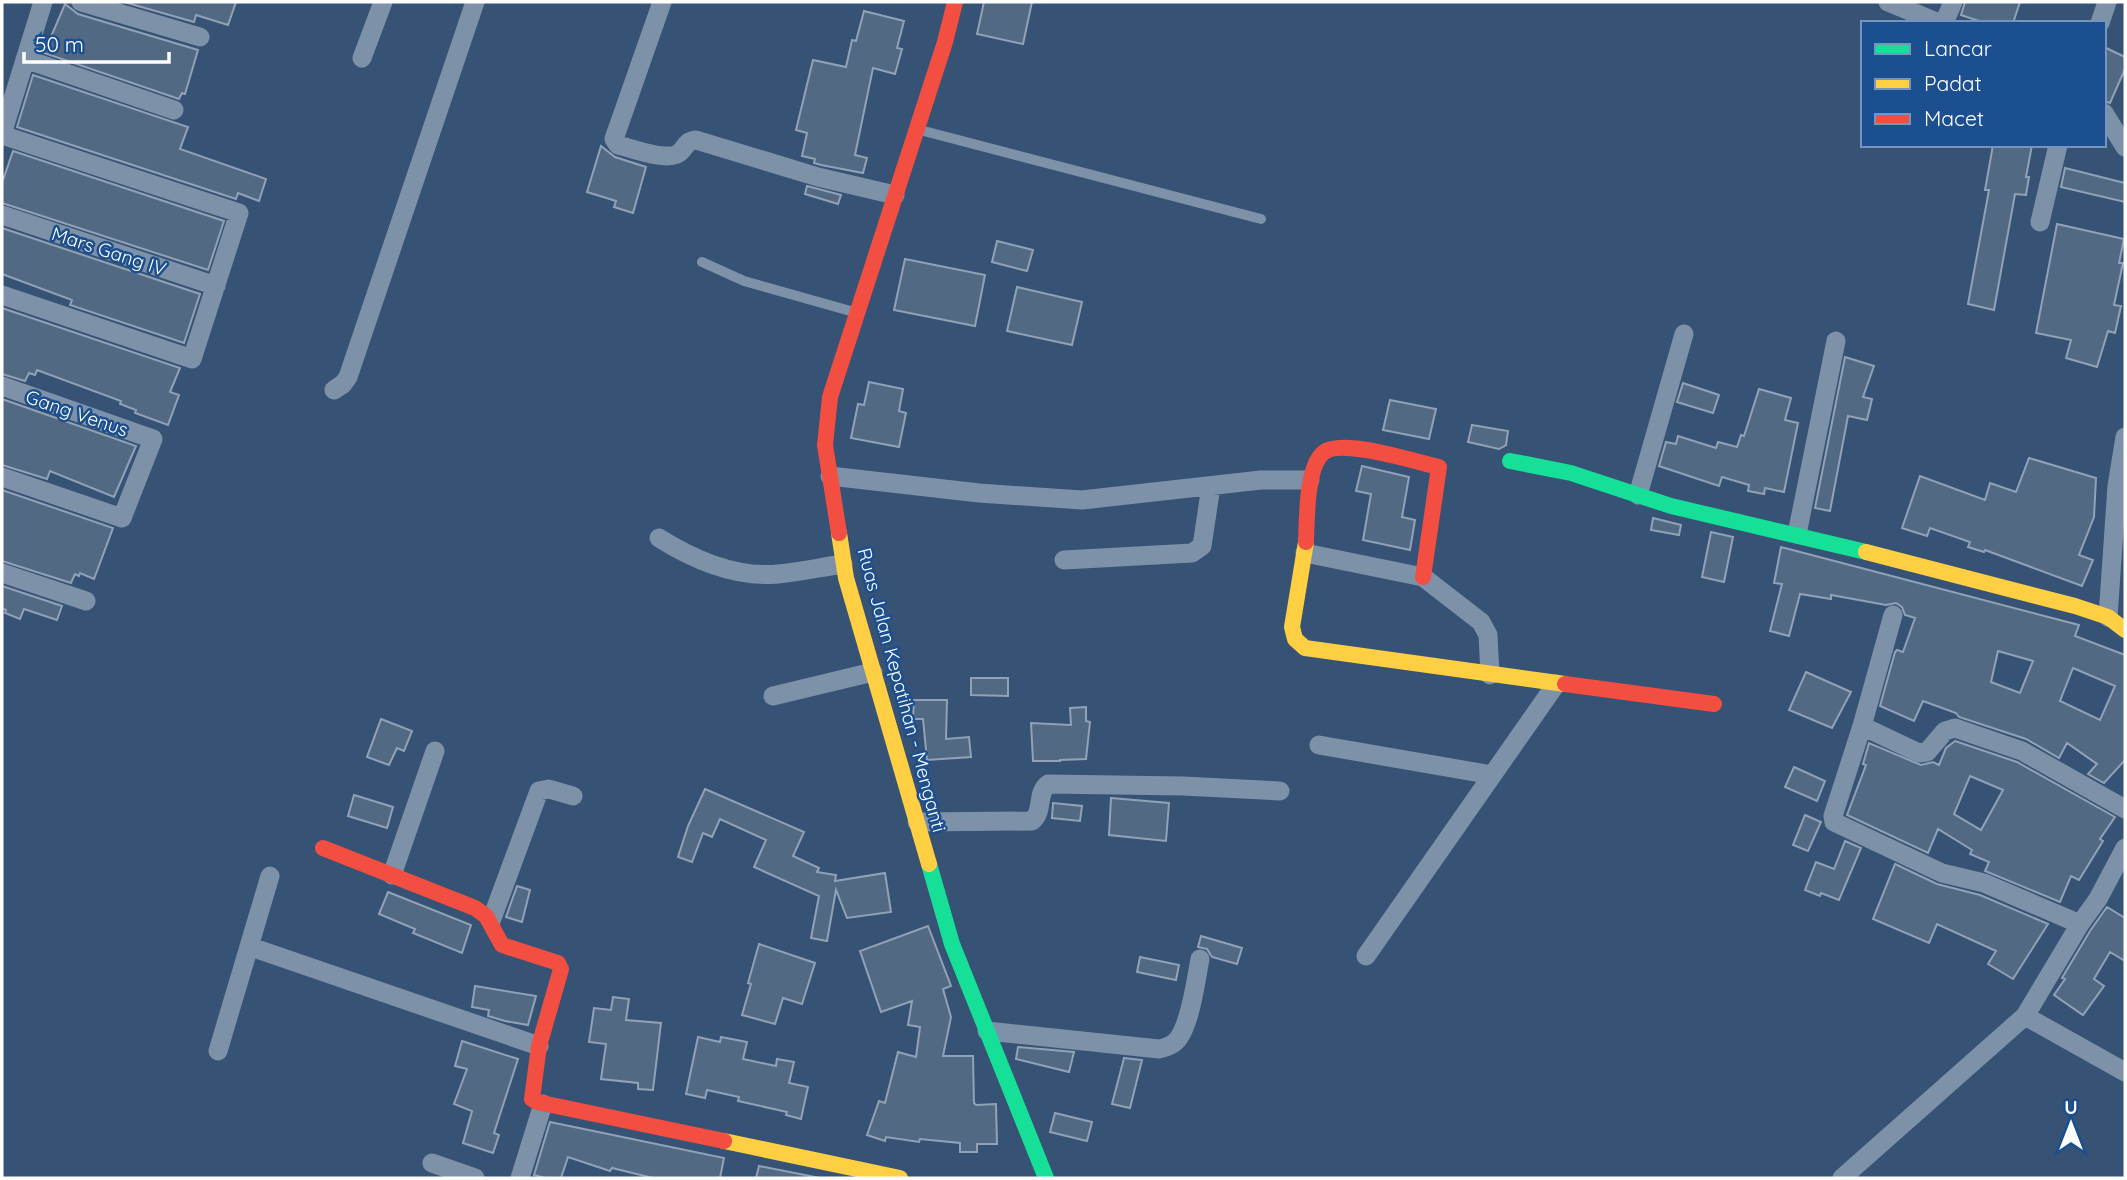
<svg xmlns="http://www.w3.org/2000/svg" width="2127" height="1180" viewBox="0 0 2127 1180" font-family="Quicksand,sans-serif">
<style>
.building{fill:#526984;stroke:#92a2b6;stroke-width:2;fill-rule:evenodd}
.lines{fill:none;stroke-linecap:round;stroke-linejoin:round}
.lane{stroke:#7d92a8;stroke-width:10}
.street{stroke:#7d92a8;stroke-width:19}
.fast{stroke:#16e098;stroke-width:16}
.slow{stroke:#ffcf43;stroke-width:16}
.jam{stroke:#f24e42;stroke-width:16}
.labels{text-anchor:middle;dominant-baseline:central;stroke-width:5;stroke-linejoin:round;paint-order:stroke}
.street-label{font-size:19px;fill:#fff;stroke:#1b4f8f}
</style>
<rect width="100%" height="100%" fill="#365274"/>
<!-- building -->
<path class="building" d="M124,2H236L228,25L196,15L194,22Z
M984,2H1032L1023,44L977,34Z
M1965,2H2020L2013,23H1985L1961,15Z
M65,4L78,14L198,50L185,94L182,93L179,99L44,53Z
M864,11L904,21L897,48L902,49L895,74L873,68L855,155L867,158L863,173L821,165L814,163L815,159L802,156L807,133L796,130L813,60L846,67L852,40L856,41Z
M2104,47L2125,57V69L2110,103L2104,101Z
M33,75L188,127L180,149L266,179L259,201L238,193L236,199L17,127Z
M1993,145H2032L2026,177H2029L2026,195L2015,194L1994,310L1968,304L1989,190H1985Z
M601,146L615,157L646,167L633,213L614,207L616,201L587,192Z
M13,151L224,221L208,270L2,203V183Z
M2065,168L2125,183V202L2061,187Z
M807,186L841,195L838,204L805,194Z
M2057,224L2124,239L2119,263H2123L2114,305L2121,306L2115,333L2108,331L2097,367L2066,358L2071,340L2036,333Z
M2,228L200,294L184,343L70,305L72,300L2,274Z
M997,241L1033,250L1027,271L992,262Z
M905,259L985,275L975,326L894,310Z
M1017,287L1082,302L1072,345L1007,331Z
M2,308L180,368L170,392L179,395L168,425L135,413L136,410L120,404L121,401L37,370L35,375L29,373L25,381L2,374Z
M1845,357L1874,366L1863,397L1872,399L1867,420L1848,416L1830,511L1815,508Z
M869,382L903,389L899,411L906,413L899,447L851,438L858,404L864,405Z
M1683,383L1719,395L1713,413L1677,402Z
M1759,389L1791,398L1785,420L1798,423L1784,492L1765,488L1764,494L1748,491L1749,485L1722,477L1719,486L1659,466L1666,442L1676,444L1678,436L1716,448L1718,442L1737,447L1741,435L1744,436Z
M2,399L136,446L114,497L50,471L47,479L2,465Z
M1390,400L1436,409L1429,439L1383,430Z
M1472,425L1508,431L1506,445L1499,449L1468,442Z
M2029,458L2096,478L2094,517L2079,555L2093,560L2082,586L1985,550L1984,552L1968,547L1970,542L1930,528L1927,536L1902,528L1920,476L1985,500L1990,483L2016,492Z
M1362,466L1409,477L1402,517L1415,520L1410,550L1363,540L1371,494L1356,491Z
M2,490L113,528L94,579L80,573L79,576L75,574L71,583L2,561Z
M1653,518L1681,525L1679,535L1651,530Z
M1711,532L1733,537L1724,582L1702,577Z
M1781,547L2079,625L2075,636L2125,655V760L2104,783L2088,774L2097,764L2067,743L2059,758L2026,739L1959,717L1956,713L1923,701L1914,721L1880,706L1895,652L1897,650L1903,652L1915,618L1905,615L1902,607L1896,603L1886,605L1831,595V599L1800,594L1789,636L1770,631L1782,584L1774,583ZM1998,651L2033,661L2020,693L1991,682ZM2073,668L2115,686L2100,720L2060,701Z
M2,586L62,606L57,620L24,609L20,619L5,613L6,610L2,608Z
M1806,672L1851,692L1832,728L1789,710Z
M971,678H1008V696L971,695Z
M914,700H947L946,739L969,737L971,757L927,760L923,719H913Z
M1086,707V721L1090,722L1086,759L1060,760V761H1033L1031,723L1071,725L1070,708Z
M381,719L412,731L404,751L397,748L389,765L367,757Z
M1955,741L2017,762L2115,817L2100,839L2103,841L2079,880L2071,876L2060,902L1985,871L1989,862L1970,854L1972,850L1938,829L1928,853L1847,815L1866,765L1863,764L1869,743L1921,765L1933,762L1939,765L1946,748ZM1970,776L2003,790L1981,830L1954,814Z
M1794,767L1825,781L1817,801L1785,787Z
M705,789L804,832L793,856L819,868L817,872L836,875L835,881L885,873L891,912L847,918L836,890L827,941L811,938L819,896L754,867L766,840L720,819L712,837L703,833L692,862L678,857L688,826Z
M354,795L393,807L387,828L348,816Z
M1111,798L1169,803L1166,841L1109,835Z
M1053,803L1082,806L1080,821L1052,818Z
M1805,815L1821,822L1808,851L1793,845Z
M1845,841L1861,848L1839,900L1821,893L1820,896L1805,890L1816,862L1834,869Z
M1895,864L1937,884L1980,895L2048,924L2013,979L1988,964L1996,951L1937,924L1929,943L1873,919Z
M517,886L530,890L522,922L506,917Z
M388,892L471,925L462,953L413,933L415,929L379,914Z
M2107,907L2125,918V961L2110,952L2094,979L2104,986L2083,1015L2054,995L2065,979L2062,978L2090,931Z
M928,926L951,986L943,989L951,1017L943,1056H973L974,1103L976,1105L996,1104L997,1144H977V1152H960V1143L920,1139L919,1142L886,1137L885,1141L867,1135L879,1101L885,1103L898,1052L916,1057L920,1027L908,1025L912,1001L881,1012L860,951Z
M1201,936L1242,948L1237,964L1212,957L1207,949L1198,947Z
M759,944L815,963L802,1004L783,998L775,1024L742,1015L751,984L748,983Z
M1140,957L1179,965L1176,980L1137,972Z
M475,986L536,996L528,1025L505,1021L488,1016L489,1010L472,1007Z
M613,997L629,999L626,1020L661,1023L653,1090L638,1089V1083L601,1079L606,1044L589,1042L594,1008L611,1010Z
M698,1037L720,1042L721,1037L747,1042L743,1059L776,1066L777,1059L794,1062L789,1083L808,1087L801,1119L786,1115L787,1112L738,1101L739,1097L707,1090L705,1098L686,1094Z
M462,1041L518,1059L494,1133L499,1135L493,1153L463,1143L472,1111L454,1104L467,1069L455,1066Z
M1018,1047L1074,1052L1069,1072L1016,1059Z
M1124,1058L1142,1060L1130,1108L1112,1104Z
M1055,1113L1092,1122L1087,1141L1050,1132Z
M550,1122L724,1158L720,1178H653L612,1168L610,1171L568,1157L561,1178H545L534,1175Z
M759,1166L820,1178H756Z"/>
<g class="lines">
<!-- lane -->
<path class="lane" d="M920,130L1261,219
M702,262L744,281L854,312"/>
<!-- street -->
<path class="street" d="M81,2L200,37
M662,2L614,139L618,145C631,148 667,162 679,153C686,148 685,141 696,140L818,177L895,195
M1888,2L1939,23
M1944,23L1953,2
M2100,23L2107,2
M362,58L383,2
M25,59L174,110
M2104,113L2125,147
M2,134L43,2
M2,135L239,213L192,359L2,295
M2,215L216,286
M2040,222L2058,145
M2,386L153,439L122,518L2,477
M334,390L343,384L348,377L475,2
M830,476L979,493L1082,500L1261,480H1310
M1638,495L1684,334
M1797,534L1836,341
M659,538C694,560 736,578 778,574C800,572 822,567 843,564
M1305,553L1423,577L1481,622L1488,635L1490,675
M1064,560L1192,553L1202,546L1211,486
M2,573L86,601
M1893,615L1862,726L1833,816L1834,822L1942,873L1984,883L2080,924
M2108,617L2117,486L2125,437
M773,696L873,672
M1862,726L1919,753L1927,752L1945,731L1955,728L2022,751L2125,809
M1319,745L1492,775
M917,822L1032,821C1044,812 1036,793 1048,784L1183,786L1280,791
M392,875L435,751
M491,921L539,791L549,789L573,796
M251,947L539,1046
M1366,956L1556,684
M2025,1016L2125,1072
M987,1031L1159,1049C1164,1048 1170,1046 1174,1043C1190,1031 1196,979 1200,959
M218,1051L270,876
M432,1163L475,1178
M520,1178L543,1104
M1842,1178L2025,1016L2080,924L2098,899L2125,848"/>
<!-- fast -->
<path class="fast" d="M1510,461L1571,473L1671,506L1866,552
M929,864L952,944L1046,1178"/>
<!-- slow -->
<path class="slow" d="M839,533L846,578L929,864
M1306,542L1292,627L1295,639L1305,648L1565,684
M1866,552L2075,606L2108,617L2125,630
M724,1141L900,1178"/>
<!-- jam -->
<path class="jam" d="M839,533L825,445L830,397L945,42L955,2
M1306,542C1307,520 1306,468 1323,453C1340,437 1416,462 1439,467L1423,577
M1565,684L1714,704
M323,848L475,908L486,916L502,945L558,963L561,969L539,1046L532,1099L537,1102L724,1141"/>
</g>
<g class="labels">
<!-- street labels -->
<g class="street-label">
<text transform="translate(109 251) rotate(18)">Mars Gang IV</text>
<text transform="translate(77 413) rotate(19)">Gang Venus</text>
<text transform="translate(902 690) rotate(75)">Ruas Jalan Kepatihan - Menganti</text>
</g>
</g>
<!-- border -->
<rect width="2127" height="1180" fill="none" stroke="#ffffff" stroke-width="7"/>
<!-- legend -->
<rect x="1861" y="21" width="245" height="126" fill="#1b4f8f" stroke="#7695bc" stroke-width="2"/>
<rect x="1875" y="44" width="35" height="10" fill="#16e098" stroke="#7695bc" stroke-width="2"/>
<text x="1924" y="56" font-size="21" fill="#ffffff">Lancar</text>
<rect x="1875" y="79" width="35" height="10" fill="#ffcf43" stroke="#7695bc" stroke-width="2"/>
<text x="1924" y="91" font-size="21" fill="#ffffff">Padat</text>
<rect x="1875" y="114" width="35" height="10" fill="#f24e42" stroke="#7695bc" stroke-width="2"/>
<text x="1924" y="126" font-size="21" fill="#ffffff">Macet</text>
<!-- north arrow -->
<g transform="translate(2071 1124)" stroke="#1b4f8f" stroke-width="5" paint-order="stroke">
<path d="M0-5L12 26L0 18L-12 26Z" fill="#ffffff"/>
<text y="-10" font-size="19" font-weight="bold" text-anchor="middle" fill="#ffffff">U</text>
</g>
<!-- scale -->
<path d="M24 52v10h145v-10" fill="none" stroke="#ffffff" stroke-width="3.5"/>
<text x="35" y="52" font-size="21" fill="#ffffff" stroke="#1b4f8f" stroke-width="5" paint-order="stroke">50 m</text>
</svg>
